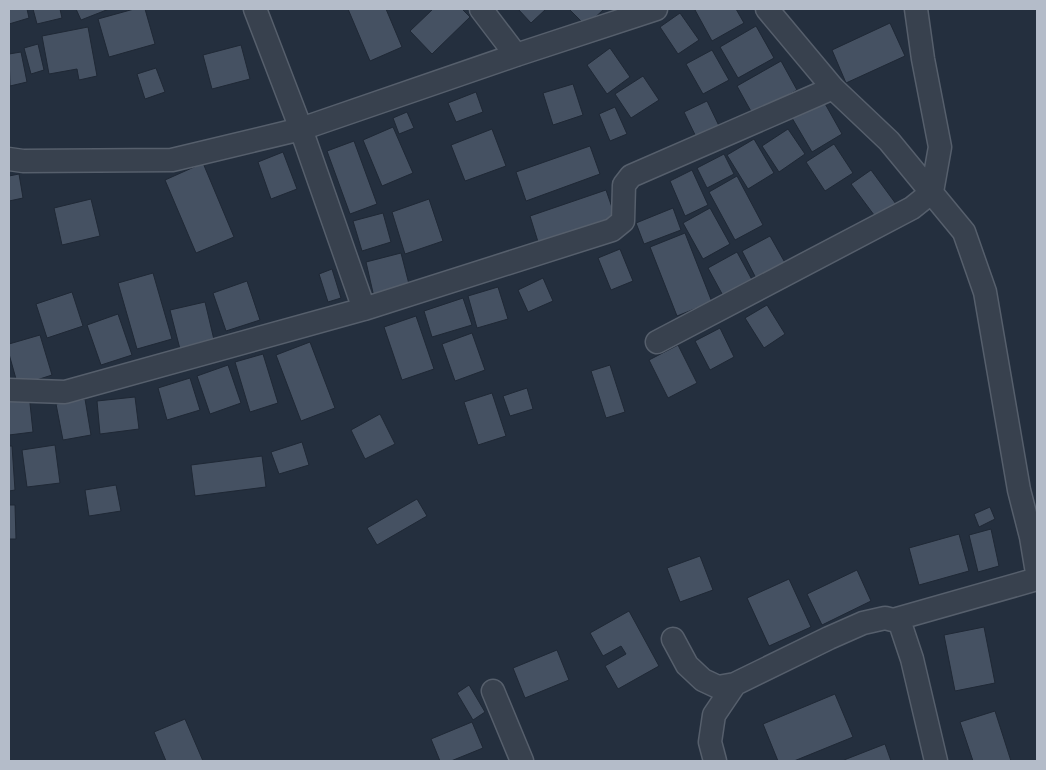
<svg xmlns="http://www.w3.org/2000/svg" width="1046" height="770" viewBox="0 0 1046 770" font-family="'DM Sans',sans-serif">
<style>
.building{fill:#455162;stroke:#1f2835}
.lines{fill:none;stroke-linecap:round;stroke-linejoin:round}
.street-casing{stroke:#565f6c;stroke-width:25}
.street{stroke:#38414e;stroke-width:22}
</style>
<rect width="100%" height="100%" fill="#242f3e"/>
<!-- building -->
<path class="building" d="M9,9H27L29,18L9,24Z
M33,9H60L62,18L37,24Z
M76,9H109L81,20Z
M134,9H145L155,44L109,57L98,19Z
M348,9H386L402,47L370,61Z
M433,9H462L470,17L432,54L410,31Z
M518,9H546L531,23Z
M569,9H604L586,26Z
M698,9H736L744,23L712,41L695,10Z
M680,13L699,40L678,54L660,27Z
M890,23L905,56L846,83L832,50Z
M756,26L774,58L738,78L720,47Z
M88,27L97,76L79,80L77,69L49,74L42,36Z
M38,44L44,70L31,74L24,48Z
M241,45L250,79L212,89L203,55Z
M610,48L630,77L607,94L587,65Z
M712,50L729,80L703,94L686,64Z
M21,52L27,82L10,86L9,54Z
M781,61L797,90L753,115L737,86Z
M156,68L165,92L145,99L137,74Z
M643,76L659,100L631,118L615,94Z
M573,84L583,115L553,125L543,93Z
M476,92L483,112L456,122L448,103Z
M823,100L842,134L812,152L792,118Z
M707,101L721,130L698,141L684,112Z
M615,107L627,134L610,141L599,114Z
M407,112L414,128L399,134L393,118Z
M393,127L413,173L382,186L363,140Z
M492,129L506,166L465,181L451,145Z
M788,129L805,154L779,172L762,146Z
M754,139L774,173L748,189L727,155Z
M354,141L377,204L350,214L327,151Z
M834,144L853,173L825,191L806,162Z
M590,146L600,174L526,201L516,172Z
M283,152L297,189L271,199L258,162Z
M724,154L734,174L707,188L697,168Z
M203,163L234,237L196,253L165,180Z
M692,170L708,205L685,216L670,181Z
M871,170L896,204L877,219L851,184Z
M19,174L23,198L9,201V176Z
M737,176L763,225L735,240L709,192Z
M606,190L616,219L539,245L530,216Z
M91,199L100,236L62,245L54,208Z
M429,199L443,241L405,254L392,212Z
M673,208L681,230L644,244L636,223Z
M710,208L730,244L703,259L683,223Z
M383,213L391,242L362,251L353,221Z
M685,233L712,302L677,316L650,247Z
M770,236L788,268L759,284L742,251Z
M620,249L633,281L611,290L598,258Z
M737,252L756,287L727,303L708,268Z
M401,253L410,288L374,297L366,262Z
M332,269L341,298L328,302L319,274Z
M153,273L172,339L137,349L118,283Z
M543,278L553,301L528,312L518,290Z
M247,281L260,320L226,331L213,293Z
M498,287L508,319L477,328L468,296Z
M72,292L83,326L47,338L36,304Z
M463,298L472,325L432,337L424,311Z
M205,302L215,344L181,353L170,310Z
M767,305L785,334L764,348L745,318Z
M118,314L132,355L101,365L87,325Z
M416,316L434,369L402,380L384,327Z
M720,328L734,357L710,370L695,341Z
M472,333L485,370L455,381L442,344Z
M40,335L52,375L18,386L9,354V344Z
M310,342L335,408L301,421L276,355Z
M678,345L697,383L668,398L649,360Z
M263,354L278,403L250,412L235,362Z
M228,365L241,403L210,414L197,376Z
M610,365L625,412L606,418L591,371Z
M190,378L200,410L167,420L158,388Z
M527,388L533,409L510,416L503,396Z
M492,393L506,436L478,445L464,402Z
M29,394L33,432L9,435V396Z
M135,397L139,429L100,434L97,401Z
M85,399L91,435L63,440L56,404Z
M380,414L395,444L365,459L351,430Z
M302,442L309,465L279,474L271,452Z
M55,445L60,483L27,487L22,450Z
M9,446H12L15,490L9,491Z
M262,456L266,487L195,496L191,465Z
M116,485L121,511L89,516L85,490Z
M417,499L427,516L377,545L367,528Z
M9,505H15L16,539H9Z
M990,507L995,519L979,527L974,514Z
M991,529L999,566L978,572L969,535Z
M959,534L969,571L919,585L909,548Z
M700,556L713,590L680,602L667,568Z
M857,570L871,601L822,625L807,594Z
M789,579L811,627L769,646L747,598Z
M629,611L659,666L618,689L605,666L626,654L621,646L603,656L590,633Z
M984,627L995,683L955,691L944,635Z
M557,650L569,680L525,698L513,668Z
M469,685L485,712L473,720L457,693Z
M835,694L853,737L794,761H778L763,724Z
M995,711L1011,761H973L960,722Z
M185,719L203,761H166L154,732Z
M472,722L483,748L451,761H440L431,739Z
M885,744L891,761H844V760Z"/>
<g class="lines">
<defs>
<path id="street" d="M255,9L301,129L364,309
M481,9L516,55
M767,9L833,88L889,141L964,232L985,292L1019,490L1031,537L1037,573
M9,159L23,161L172,160L301,129L516,55L656,9
M657,342L912,208L932,192L940,147L923,59L916,9
M9,390L65,392L364,309L612,230L623,221L624,185L631,176L833,88
M893,620L1037,579
M673,639L687,665L703,680L718,687L735,684L829,638L863,623L885,618L893,620L900,623L912,659L936,761
M493,691L522,761
M715,761L710,742L714,715L735,684"/>
</defs>
<!-- street casing -->
<use href="#street" class="street-casing"/>
<!-- street -->
<use href="#street" class="street"/>
</g>
<!-- border -->
<rect width="1046" height="770" fill="none" stroke="#b4bcc9" stroke-width="20"/>
</svg>
